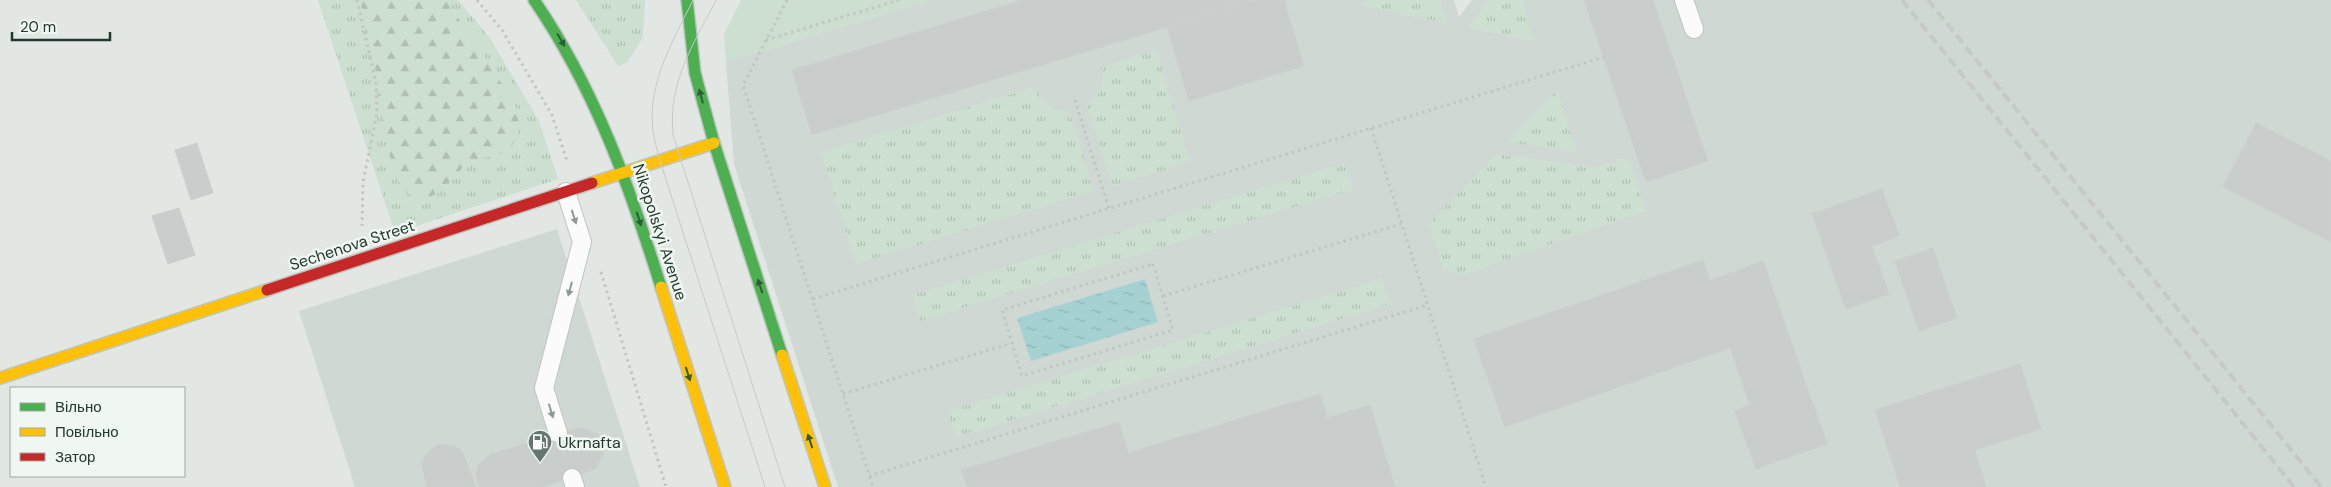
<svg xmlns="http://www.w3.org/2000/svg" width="2331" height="487" viewBox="0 0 2331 487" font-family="'DM Sans',sans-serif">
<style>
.built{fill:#d0d8d4;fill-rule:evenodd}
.grass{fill:url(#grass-tufts)}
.forest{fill:url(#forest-firs)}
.park{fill:#ccdfd0}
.water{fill:url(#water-ripples)}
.building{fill:#c9cecc;stroke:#cbd0cd}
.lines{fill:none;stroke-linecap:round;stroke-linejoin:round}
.lane-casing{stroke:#bfc4c1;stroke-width:20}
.fast-casing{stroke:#bec5c1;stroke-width:14}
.slow-casing{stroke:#bec5c1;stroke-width:14}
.jam-casing{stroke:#bec5c1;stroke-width:14}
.path{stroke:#bfc7c5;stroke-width:3;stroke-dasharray:2.5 4;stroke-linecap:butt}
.lane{stroke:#fbfbfb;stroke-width:18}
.fast{stroke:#4caf50;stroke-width:11}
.slow{stroke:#ffc107;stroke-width:11}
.jam{stroke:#c62828;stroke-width:11}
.tram{stroke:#c6c9c8;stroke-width:1}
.rail{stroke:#c6c9c8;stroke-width:4;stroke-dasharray:10 5;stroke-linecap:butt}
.oneway{fill:#2f5c3a}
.oneway2{fill:#8e9a96}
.labels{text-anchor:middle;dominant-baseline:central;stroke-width:5;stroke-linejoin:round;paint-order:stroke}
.street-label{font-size:16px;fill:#223830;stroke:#f0f6f2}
.poi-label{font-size:16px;fill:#223830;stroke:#f0f6f2;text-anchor:start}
</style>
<defs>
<pattern id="grass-tufts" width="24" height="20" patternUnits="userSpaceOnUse" patternTransform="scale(1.25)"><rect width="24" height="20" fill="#ccdfd0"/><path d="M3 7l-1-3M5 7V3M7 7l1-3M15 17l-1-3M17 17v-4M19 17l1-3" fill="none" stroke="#afc0b3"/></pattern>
<pattern id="forest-firs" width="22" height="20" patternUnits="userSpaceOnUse" patternTransform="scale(1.25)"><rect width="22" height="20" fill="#ccdfd0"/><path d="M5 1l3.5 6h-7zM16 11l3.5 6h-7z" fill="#afc0b3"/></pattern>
<pattern id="water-ripples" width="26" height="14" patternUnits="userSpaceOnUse" patternTransform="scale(1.25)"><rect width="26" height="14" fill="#a5d1d2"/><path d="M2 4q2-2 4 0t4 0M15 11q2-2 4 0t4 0" fill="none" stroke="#8eb4b5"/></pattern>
</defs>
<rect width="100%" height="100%" fill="#e2e7e4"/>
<!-- built -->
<path class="built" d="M932,0H1375L1360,5L1447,23L1440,0H1454L1459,17L1472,0H1489L1469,27L1533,41L1522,0H2331V487H838L734,164L726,62ZM1101,67L1190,162L1087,105L1095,98L1101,89L1103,78ZM1035,87L1039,97L1047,105L1057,110L821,153ZM1496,154L1597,168L1628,157L1645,211ZM1145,279L1031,361L1018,318ZM1381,279L1389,304L956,437Z
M557,229L640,487H355L299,311Z"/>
<!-- grass -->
<path class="grass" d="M318,0H458L490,38L539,121L558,179L395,233Z
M576,0H645L643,37L627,63L618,66Z
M1375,0H1440L1447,23L1358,5Z
M1489,0H1522L1534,41L1468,27Z
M1156,50L1190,162L1112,186L1087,105C1101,94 1105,84 1101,67Z
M1035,87C1042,103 1051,110 1069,111L1094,191L856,264L821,152Z
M1558,90L1576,152L1507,142Z
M1496,154L1597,168L1628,157L1646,211L1462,275L1442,267L1429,223Z
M1344,163L1353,189L920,321L913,295Z
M1381,279L1390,304L956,437L948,411Z"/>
<!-- forest -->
<path class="forest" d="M360,0H445L482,52L516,107L520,128L512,146L498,155L473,160L463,167L444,189L424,201L408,194L397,179L390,158L378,81Z"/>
<!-- park -->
<path class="park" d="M741,0H932L726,62L724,34Z"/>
<!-- water -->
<path class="water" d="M1145,279L1158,322L1031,361L1017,318Z"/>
<!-- building -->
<path class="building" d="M1022,0H1256L812,135L792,70Z
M1256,0H1284L1304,66L1189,101L1167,27Z
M1584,0H1653L1708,161L1646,182Z
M2256,123L2331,161V242L2223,187Z
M197,143L213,193L191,200L175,150Z
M1882,189L1899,236L1872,246L1889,294L1846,309L1812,214Z
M179,208L195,255L168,264L152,216Z
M1933,248L1957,318L1919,331L1895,261Z
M1703,260L1710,280L1734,272L1747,310L1721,320L1730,348L1505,427L1474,339Z
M1763,261L1827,444L1756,469L1735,411L1750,405L1721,320L1747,310L1734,272Z
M2020,364L2041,429L1975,450L1986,487H1900L1875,410Z
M1320,394L1327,418L1370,405L1395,487H967L961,470L1119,422L1128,453Z
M582,427L598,435L602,444L603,452L600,461L595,469L543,487H479L476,475L478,466L484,459L492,454Z
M438,445H447L456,447L463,453L476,487H427L422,466L424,457L430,450Z"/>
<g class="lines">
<defs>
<path id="lane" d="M1684,0L1694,29
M558,433L544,388L582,242L566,192
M572,478L575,487"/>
<path id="fast" d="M534,0C595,89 629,185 661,287
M687,0L695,73L714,143L782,355"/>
<path id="slow" d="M592,183L714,143
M661,287L725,487
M782,355L825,487
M0,378L267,290"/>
<path id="jam" d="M267,290L592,183"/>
</defs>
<!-- lane casing -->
<use href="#lane" class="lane-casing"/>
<!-- fast casing -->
<use href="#fast" class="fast-casing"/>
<!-- slow casing -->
<use href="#slow" class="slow-casing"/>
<!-- jam casing -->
<use href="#jam" class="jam-casing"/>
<!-- path -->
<path class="path" d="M357,0L376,82L377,113L363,182L362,226
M477,0L502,30L552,115L567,161
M787,0L743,85L873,487
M766,40L899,0
M1075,100L1109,209
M1371,128L1486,487
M1153,264L1173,330L1022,376L1002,310Z
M601,272L666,487
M1163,296L1401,224
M813,299L1604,57
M843,394L1012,343
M869,476L1428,305"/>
<!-- lane -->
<use href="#lane" class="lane"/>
<!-- fast -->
<use href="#fast" class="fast"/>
<!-- slow -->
<use href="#slow" class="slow"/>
<!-- jam -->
<use href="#jam" class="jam"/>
<!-- tram -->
<path class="tram" d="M693,0C673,41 647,83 653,131C654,141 658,151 660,161L765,487
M716,0C693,46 668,81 673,135L785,487"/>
<!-- rail -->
<path class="rail" d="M1902,0L2294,487
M1928,0L2321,487"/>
</g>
<!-- one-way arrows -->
<defs><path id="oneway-solid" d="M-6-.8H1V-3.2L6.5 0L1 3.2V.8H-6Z" transform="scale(1.25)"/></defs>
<g class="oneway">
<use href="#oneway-solid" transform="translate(561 40) rotate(59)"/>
<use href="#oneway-solid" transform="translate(701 96) rotate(-105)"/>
<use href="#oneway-solid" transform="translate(639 219) rotate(72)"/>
<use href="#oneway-solid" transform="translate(760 286) rotate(-108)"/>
<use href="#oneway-solid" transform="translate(688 374) rotate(72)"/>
<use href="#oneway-solid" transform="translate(810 441) rotate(-108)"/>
</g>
<g class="oneway2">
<use href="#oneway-solid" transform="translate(574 217) rotate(72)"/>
<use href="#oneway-solid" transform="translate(570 289) rotate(105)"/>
<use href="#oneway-solid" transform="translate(551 411) rotate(73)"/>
</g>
<!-- icons -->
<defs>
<symbol id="fuel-pin" viewBox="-11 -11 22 30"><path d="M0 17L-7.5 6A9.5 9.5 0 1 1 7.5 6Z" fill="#65756f" stroke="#f0f6f2"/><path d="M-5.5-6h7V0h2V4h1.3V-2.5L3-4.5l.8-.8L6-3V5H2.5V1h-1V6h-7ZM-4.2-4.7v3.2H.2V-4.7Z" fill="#fff"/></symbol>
</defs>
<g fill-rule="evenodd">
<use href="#fuel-pin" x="526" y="428" width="28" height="38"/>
</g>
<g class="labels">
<!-- street labels -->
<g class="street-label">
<text transform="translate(660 232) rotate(72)">Nikopolskyi Avenue</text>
<text transform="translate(352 245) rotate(-18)">Sechenova Street</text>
</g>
<!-- poi labels -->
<g class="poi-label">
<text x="558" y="442">Ukrnafta</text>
</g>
</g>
<!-- legend -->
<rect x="10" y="387" width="175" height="90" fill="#f0f6f2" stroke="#9eaaa4"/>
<rect x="20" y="403" width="25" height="8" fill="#4caf50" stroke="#9eaaa4"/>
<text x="55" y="412" font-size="15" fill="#223830">Вільно</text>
<rect x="20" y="428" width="25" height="8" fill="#ffc107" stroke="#9eaaa4"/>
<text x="55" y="437" font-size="15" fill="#223830">Повільно</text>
<rect x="20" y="453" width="25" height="8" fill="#c62828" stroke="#9eaaa4"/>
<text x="55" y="462" font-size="15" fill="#223830">Затор</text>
<!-- scale -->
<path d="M12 32v8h98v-8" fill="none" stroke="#223830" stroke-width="2.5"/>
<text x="20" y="32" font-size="15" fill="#223830" stroke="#f0f6f2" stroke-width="4" paint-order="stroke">20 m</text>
</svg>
